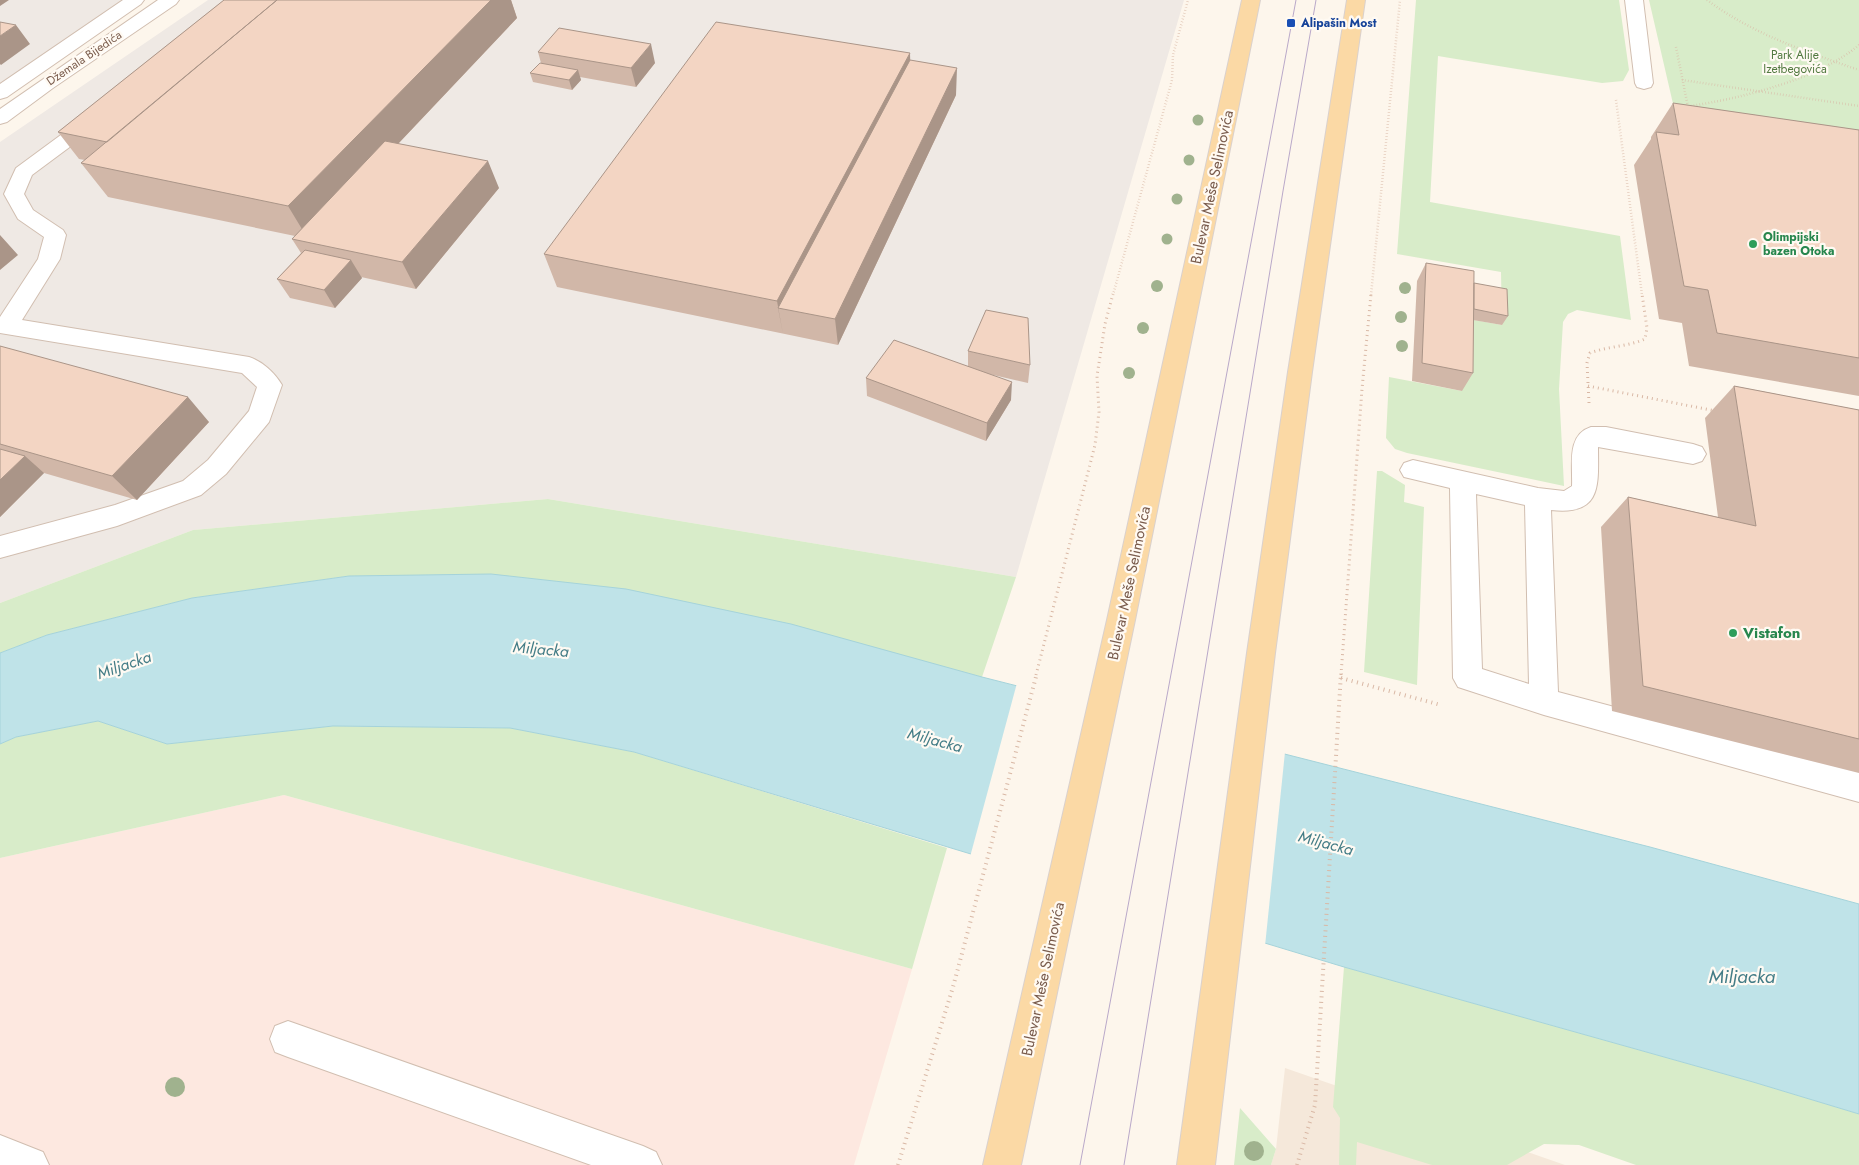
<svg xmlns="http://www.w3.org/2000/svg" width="1859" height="1165" viewBox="0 0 1859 1165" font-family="Jost,sans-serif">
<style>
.residential{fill:#f5e8da}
.commercial{fill:#fde8e0}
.industrial{fill:#efe9e4}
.green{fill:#d8ecc9}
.water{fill:#bfe3e8;stroke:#a5d3da}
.pier{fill:#fdf6ec}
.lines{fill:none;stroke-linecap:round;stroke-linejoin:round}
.minor-casing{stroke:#d1beb0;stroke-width:2}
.major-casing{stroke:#dad1cd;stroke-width:2}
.path-far2{stroke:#d9b8a5;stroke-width:2.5;stroke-dasharray:0.5 2.5;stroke-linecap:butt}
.path-far1{stroke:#d9b8a5;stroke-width:3;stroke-dasharray:1 4;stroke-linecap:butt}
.path{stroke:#d9b8a5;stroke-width:4;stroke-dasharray:1 4.5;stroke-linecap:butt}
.minor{fill:#fff;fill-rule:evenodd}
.major{fill:#fbd9a5;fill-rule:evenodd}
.tram{stroke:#b9a8c9;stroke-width:1}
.tree{fill:#a0b28e}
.wall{fill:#d1b7a8}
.shaded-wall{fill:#aa9588}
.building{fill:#f3d5c3;stroke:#aa9588}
.transit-dot{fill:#1a4fb4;stroke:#fffaf3;stroke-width:2}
.leisure-dot{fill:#2e9e5b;stroke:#fffaf3;stroke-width:2}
.labels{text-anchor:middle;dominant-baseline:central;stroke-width:4.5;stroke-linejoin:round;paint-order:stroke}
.far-transit-label{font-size:12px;font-weight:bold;fill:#164399;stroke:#fffaf3;text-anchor:start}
.far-park-label{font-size:12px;fill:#537a41;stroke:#fffaf3}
.far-street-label{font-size:12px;fill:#7a5c4d;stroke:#fffaf3}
.far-leisure-label{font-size:12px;font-weight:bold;fill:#27864d;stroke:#fffaf3;text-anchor:start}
.street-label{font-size:15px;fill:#7a5c4d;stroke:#fffaf3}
.leisure-label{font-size:15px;font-weight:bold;fill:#27864d;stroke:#fffaf3;text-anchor:start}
.water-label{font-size:16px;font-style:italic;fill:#437c86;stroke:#fffaf3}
.near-water-label{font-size:19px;font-style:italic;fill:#437c86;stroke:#fffaf3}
</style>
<rect width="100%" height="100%" fill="#fdf6ec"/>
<!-- residential -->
<path class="residential" d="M1285,1068L1565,1165H1271L1276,1149Z"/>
<!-- commercial -->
<path class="commercial" d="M284,795L912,969L854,1165H0V858Z"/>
<!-- industrial -->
<path class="industrial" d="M0,0H132L11,85L0,83Z
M208,0H1184L1016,577L548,499L193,530L0,603V142Z"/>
<!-- green -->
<path class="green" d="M1416,0H1619L1629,70L1623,81L1602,83L1438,56L1430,202L1620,236L1631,320L1577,310L1568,314L1563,322L1559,389L1564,486L1407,453L1395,449L1386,438L1389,377L1462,391L1463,318L1502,325L1501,272L1397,254Z
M1649,0H1859V134L1674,108Z
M1377,471H1382L1405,485L1404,502L1424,507L1417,685L1364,672Z
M548,499L1016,577L982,677L936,665L349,576L192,598L47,635L0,653V603L193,530Z
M98,721L167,744L333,726L510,728L634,752L947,848L912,969L284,795L0,858V744L16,737Z
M1344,967L1753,1082L1859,1114V1165H1636L1579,1145L1544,1144L1507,1165H1432L1357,1142L1356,1165H1339L1340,1118L1333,1107Z
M1240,1108L1276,1149L1271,1165H1234Z"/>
<!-- water -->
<path class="water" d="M491,574L626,589L791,624L982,677L1650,847L1859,904V1114L1753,1082L1344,967L634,752L510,728L333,726L167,744L98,721L16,737L0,744V653L47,635L192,598L349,576Z"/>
<!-- pier -->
<path class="pier" d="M1017,683L1285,752L1265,946L970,857Z"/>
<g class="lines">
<defs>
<path id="minor" d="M123,0H144L141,4L7,97L0,99V84Z
M158,0H179L176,4L53,88L7,122L0,124V109Z
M1625,0H1643L1653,83L1651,87L1644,89L1637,87L1635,83Z
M95,113L102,115L105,119L102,123L32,175L24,194L33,210L63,230L66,235L60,259L22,320L249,357C262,361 275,373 282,385L269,422L226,474L201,495L117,526L0,558V536L115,505L183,481L208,460L249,411L257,387L242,373L0,333V317L38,259L44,237L18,219L4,194L16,168L88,115Z
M1591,427H1606L1693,444L1702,447L1706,454L1702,461L1693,464L1598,447C1598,484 1603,516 1551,510L1558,692L1859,772V802L1544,715L1458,687L1453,678L1450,488L1404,477L1400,470L1404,463L1413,460L1538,488L1564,491L1572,486C1573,465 1566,435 1591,427ZM1476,494L1525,505L1529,684L1482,669Z
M288,1021L643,1146L656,1152L662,1165H591L288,1057L275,1052L270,1039L275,1026Z
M0,1135L43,1152L49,1165H0Z"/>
<path id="major" d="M1242,0H1260L1135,620L1021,1165H983L1107,620Z
M1347,0H1365L1312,372L1275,653L1215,1165H1177L1247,653L1288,372Z"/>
</defs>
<!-- minor casing -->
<use href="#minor" class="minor-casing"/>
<!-- major casing -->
<use href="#major" class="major-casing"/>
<!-- path-far2 -->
<path class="path-far2" d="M1707,0C1753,34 1806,52 1859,70
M1676,47L1688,107
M1682,80L1859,106
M1616,100L1642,295
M1691,106C1742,98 1819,79 1859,45
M1113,295L1172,80L1173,55L1188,0
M1371,295L1400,0"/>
<!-- path-far1 -->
<path class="path-far1" d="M1588,386L1716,411
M1589,403L1587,363L1590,353C1608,346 1627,347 1645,339L1647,328L1642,294
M1036,675L1095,445L1099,412L1097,376L1105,324L1113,294
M1341,675L1362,389L1371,294"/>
<!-- path -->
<path class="path" d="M1341,678L1441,705
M898,1165L953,987L1037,673
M1297,1165L1315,1105L1341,673"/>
<!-- minor -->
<use href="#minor" class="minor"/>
<!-- major -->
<use href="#major" class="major"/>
<!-- tram -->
<path class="tram" d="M1080,1165L1296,0
M1124,1165L1283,191L1316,0"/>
</g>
<!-- trees -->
<g class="tree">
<circle cx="1198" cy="120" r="5.5"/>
<circle cx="1189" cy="160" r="5.5"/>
<circle cx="1177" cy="199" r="5.5"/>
<circle cx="1167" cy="239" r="5.5"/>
<circle cx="1157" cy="286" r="6"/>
<circle cx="1405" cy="288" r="6"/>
<circle cx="1401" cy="317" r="6"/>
<circle cx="1143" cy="328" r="6"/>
<circle cx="1402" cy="346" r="6"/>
<circle cx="1129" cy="373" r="6"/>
<circle cx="175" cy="1087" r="10"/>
<circle cx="1254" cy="1151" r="10"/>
</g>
<!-- wall -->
<path class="wall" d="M224,0H511L517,18L398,144L499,188L416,289L361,277L362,278L335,308L290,298L277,279L301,253L292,239L295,236L108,197L81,163L85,160L79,159L58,132Z
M538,52L655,63L636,87L580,77L581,80L572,90L533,82L530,73L541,63Z
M910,53V60L956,95L838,345L557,287L544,254Z
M1673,103L1859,130V396L1689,366L1682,323L1659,319L1634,165L1651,139V137Z
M1426,263L1474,283L1508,316L1502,325L1473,320V373L1462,391L1412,381L1417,281Z
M0,346L209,422L137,500L44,473L0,517Z
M968,351L1030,365L1028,383L989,374L1011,400L986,441L867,396L866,378L968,366Z
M1734,386L1859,410V773L1612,711L1601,527L1628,497L1718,517L1705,418Z"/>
<!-- shaded-wall -->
<path class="shaded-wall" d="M0,0H9L0,6Z
M491,0H511L517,18L308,239L288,206Z
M16,25L30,44L1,65L0,64V36Z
M651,44L655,63L636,87L631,68Z
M910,53L911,87L778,308L783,334L777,301Z
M957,68L956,95L838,345L835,319Z
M578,70L581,80L572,90L569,80Z
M488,161L499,188L416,289L402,262Z
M0,235L18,255L0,270Z
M351,260L362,278L335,308L324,290Z
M1012,382L1011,400L986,441L987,423Z
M188,397L209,422L137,500L112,476Z
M25,456L44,473L0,517V480Z"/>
<!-- building -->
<path class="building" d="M224,0H277L107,142L58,132Z
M277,0H491L288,206L81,163Z
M0,22L16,25L0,36Z
M716,22L910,53L777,301L544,254Z
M559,28L651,44L631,68L538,52Z
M910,60L957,68L835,319L778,308Z
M540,63L578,70L569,80L530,73Z
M1673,103L1859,130V358L1717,333L1708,290L1684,286L1656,132L1679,135Z
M385,141L488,161L402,262L292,239Z
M305,250L351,260L324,290L277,279Z
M1426,263L1474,271L1473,373L1422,363Z
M1474,283L1507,289L1508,316L1474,309Z
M986,310L1028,318L1030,365L968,351Z
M894,340L1012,382L987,423L866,378Z
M0,346L188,397L112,476L0,444Z
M1734,386L1859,410V739L1643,686L1628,497L1756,526Z
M0,449L25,456L0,480Z"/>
<!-- markers -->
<rect class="transit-dot" x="1286" y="18" width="10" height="10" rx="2.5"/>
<g class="leisure-dot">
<circle cx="1753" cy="244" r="5"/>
<circle cx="1733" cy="633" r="5"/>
</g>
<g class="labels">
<!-- far-transit labels -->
<g class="far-transit-label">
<text x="1301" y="23">Alipašin Most</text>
</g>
<!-- far-park labels -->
<g class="far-park-label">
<text x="1795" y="55">Park Alije<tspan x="1795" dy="14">Izetbegovića</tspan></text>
</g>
<!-- far-street labels -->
<g class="far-street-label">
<text transform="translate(84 58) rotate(-34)">Džemala Bijedića</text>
</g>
<!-- far-leisure labels -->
<g class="far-leisure-label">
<text x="1763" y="237">Olimpijski<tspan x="1763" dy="14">bazen Otoka</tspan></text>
</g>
<!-- street labels -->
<g class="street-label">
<text transform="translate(1212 187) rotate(-78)">Bulevar Meše Selimovića</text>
<text transform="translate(1129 583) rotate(-78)">Bulevar Meše Selimovića</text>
<text transform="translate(1043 979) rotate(-78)">Bulevar Meše Selimovića</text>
</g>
<!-- leisure labels -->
<g class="leisure-label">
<text x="1743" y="633">Vistafon</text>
</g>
<!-- water labels -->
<g class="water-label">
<text transform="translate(541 649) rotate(5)">Miljacka</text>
<text transform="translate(124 665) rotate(-19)">Miljacka</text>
<text transform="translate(935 740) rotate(15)">Miljacka</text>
<text transform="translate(1326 843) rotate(15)">Miljacka</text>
</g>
<!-- near-water labels -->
<g class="near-water-label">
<text x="1742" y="976">Miljacka</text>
</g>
</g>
</svg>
